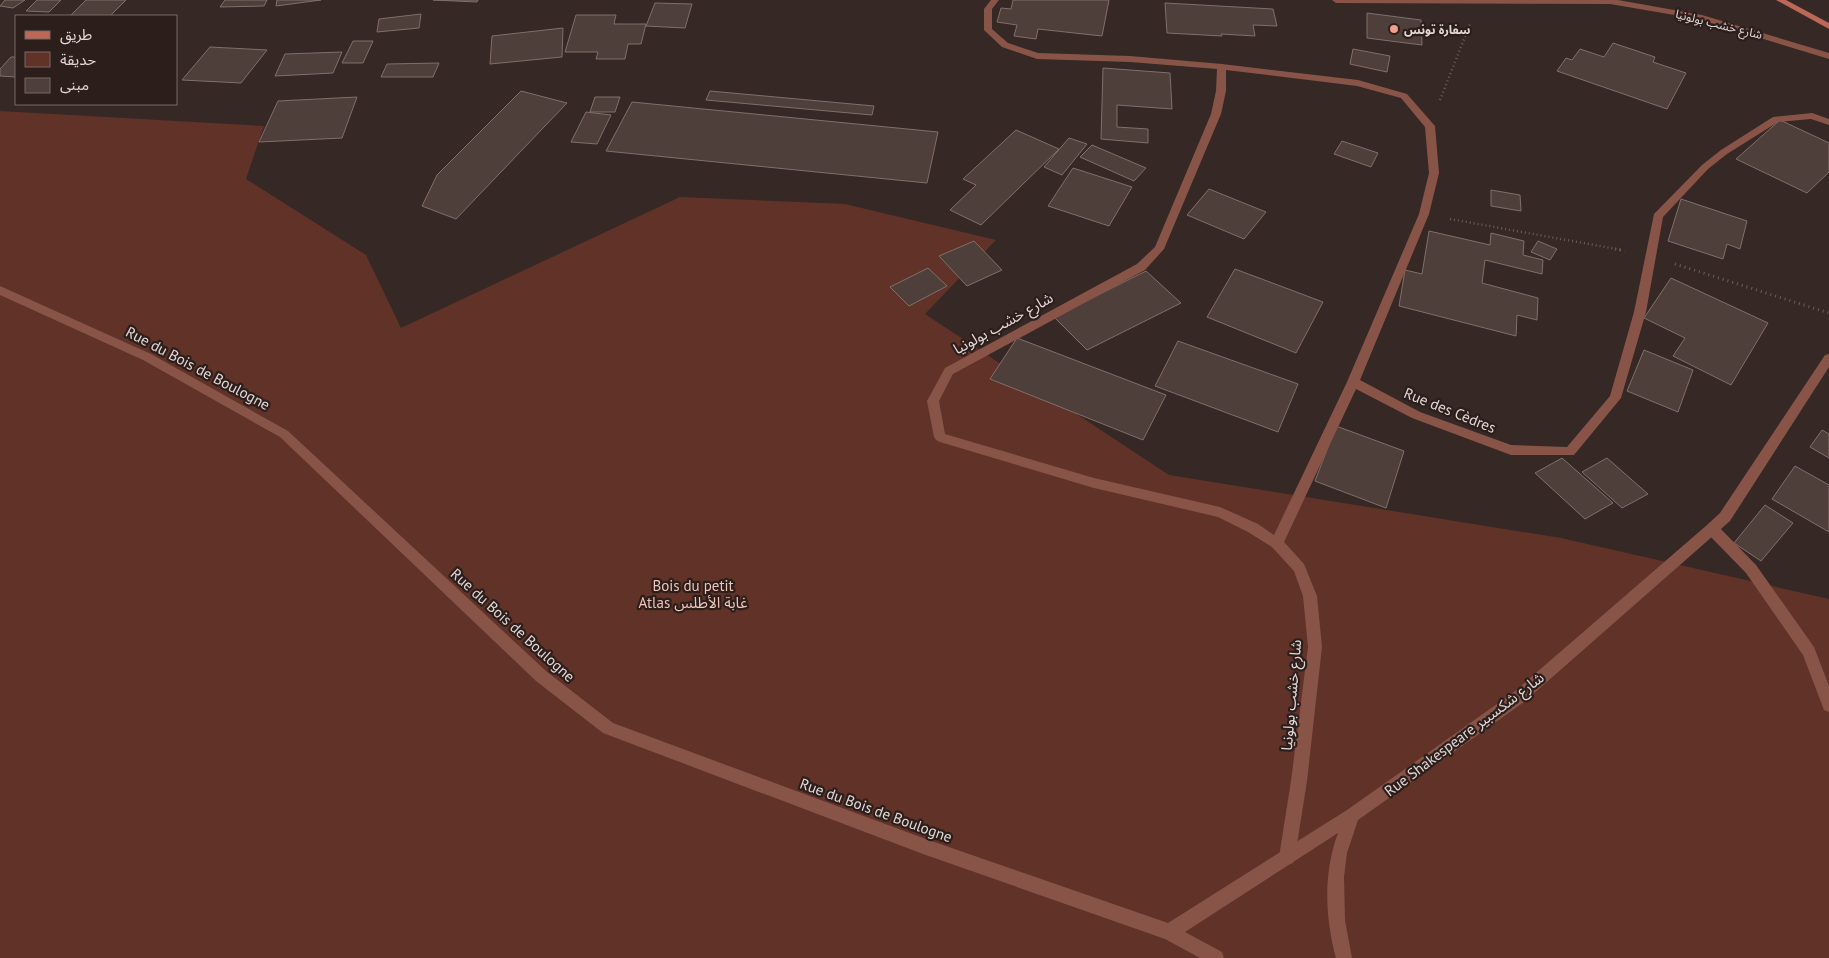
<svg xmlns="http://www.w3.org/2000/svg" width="1829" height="958" viewBox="0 0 1829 958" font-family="'PT Sans','Noto Sans Arabic',sans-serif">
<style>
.green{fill:#603228}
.building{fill:#4e3f3b;stroke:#806f6b}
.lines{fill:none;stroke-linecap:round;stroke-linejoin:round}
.path-far1{stroke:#6a5d5b;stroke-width:2.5;stroke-dasharray:1 3;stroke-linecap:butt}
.path{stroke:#6a5d5b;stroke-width:3;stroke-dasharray:1 4;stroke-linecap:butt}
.service{fill:#885448;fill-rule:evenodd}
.minor{fill:#885448;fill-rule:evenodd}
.tertiary{fill:#885448;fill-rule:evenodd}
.secondary{fill:#bb6856;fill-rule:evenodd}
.poi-dot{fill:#f49e8a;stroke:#2c1e1b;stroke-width:2}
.labels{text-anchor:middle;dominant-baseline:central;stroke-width:4.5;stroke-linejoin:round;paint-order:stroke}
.far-street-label{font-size:12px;fill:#e1d8d6;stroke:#2c1e1b}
.far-poi-label{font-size:12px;font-weight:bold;fill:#e1d8d6;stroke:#2c1e1b;text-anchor:start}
.street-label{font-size:15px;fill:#e1d8d6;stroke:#2c1e1b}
.park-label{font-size:15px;fill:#f1c5ba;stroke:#2c1e1b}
</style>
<rect width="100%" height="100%" fill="#362825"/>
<!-- green -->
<path class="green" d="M0,111L264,126L246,179L366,255L401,328L680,197L845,204L996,240L925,314L1169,475L1561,538L1829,599V958H0Z"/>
<!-- building -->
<path class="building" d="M5,0H25L13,8L0,6Z
M37,0H61L49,12L26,11Z
M86,0H126L110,16H70Z
M225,0H267L264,6L220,7Z
M277,0H321L276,6Z
M433,0H478L477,2Z
M1013,0H1109L1102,36L1038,29L1036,39L1014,36L1017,25L997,22L1001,8L1011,9Z
M655,3L692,4L685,28L646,26Z
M1165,3L1273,9L1277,26L1253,25L1255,36L1221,34L1222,36L1167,33Z
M1367,13L1421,20L1422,45L1367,38Z
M421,14L419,28L377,32L379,19Z
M576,15H616L614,24H646L641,44H628L625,59H596L598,52H565Z
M563,28L562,57L490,64L492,36Z
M353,41H373L363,63H342Z
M1613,43L1655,57L1653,62L1686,73L1667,109L1557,71L1566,58L1572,60L1580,49L1604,57Z
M210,47L267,50L241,83L182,80Z
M1353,49L1390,56L1387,72L1350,64Z
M342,52L333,73L275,76L285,54Z
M11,57H16V77L0,76V69Z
M439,63L433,77H381L387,64Z
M1103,68L1170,73L1172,109L1117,105V127L1148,129V143L1101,139Z
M521,91L567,103L456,219L422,206L437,175Z
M710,91L874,106L872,115L706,100Z
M357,97L342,138L259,142L278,101Z
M595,97H620L615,112H590Z
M632,102L938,132L927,183L606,151Z
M586,112L611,115L597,144L571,142Z
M1780,120L1829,143V172L1807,193L1736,159Z
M1016,130L1059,149L981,225L950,210L976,185L963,179Z
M1069,138L1087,144L1062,175L1044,167Z
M1342,141L1378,153L1371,167L1334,154Z
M1092,145L1146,168L1134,181L1080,157Z
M1073,168L1132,187L1109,226L1048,206Z
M1209,189L1266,212L1244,239L1187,215Z
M1491,190L1520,195L1521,211L1491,206Z
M1681,199L1747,221L1740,249L1727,244L1723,259L1668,241Z
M1429,231L1490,245L1491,233L1524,241L1523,255L1543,260L1542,274L1485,260L1482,283L1538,298L1537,320L1517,315L1516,336L1399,306L1405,270L1422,274Z
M974,241L1002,270L967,286L939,256Z
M1538,241L1557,249L1550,260L1531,252Z
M928,268L947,286L909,306L890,287Z
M1235,269L1323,302L1296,353L1207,317Z
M1146,271L1181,303L1087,350L1054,317Z
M1671,278L1768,323L1731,385L1673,356L1685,338L1644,318Z
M1017,338L1166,395L1143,440L990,379Z
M1178,341L1298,384L1278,432L1155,386Z
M1644,350L1693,370L1678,412L1627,391Z
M1336,426L1404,451L1386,508L1315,481Z
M1822,430L1829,434V458L1810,447Z
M1562,458L1613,503L1585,519L1535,473Z
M1607,458L1648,494L1622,508L1582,472Z
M1795,466L1829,485V532L1772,499Z
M1765,505L1793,523L1761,561L1734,543Z"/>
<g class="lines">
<!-- path-far1 -->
<path class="path-far1" d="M1440,100L1470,24
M1450,219L1622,250"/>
<!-- path -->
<path class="path" d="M1615,249L1625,251
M1675,264L1829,313"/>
<!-- service -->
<path class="service" d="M1712,524L1717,525L1756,565L1814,647L1829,686V712L1824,710L1803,655L1746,573L1707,533L1706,529L1707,525Z"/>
<!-- minor -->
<path class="minor" d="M991,0H999L992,9V29L1008,43L1038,53L1130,56L1222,64L1358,80L1407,94L1435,126L1439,173L1429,214L1360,380L1420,412L1511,445L1567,447L1610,396L1634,312L1654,214L1702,165L1721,150L1773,117L1812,113L1829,119V125L1811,119L1778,122L1727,154L1708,169L1663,217L1646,312L1621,398L1574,455H1511L1412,418L1356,389L1284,542L1304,564L1317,596L1322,647L1307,781L1295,857L1293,863L1287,865L1281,863L1279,857L1291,781L1308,647L1303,596L1294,571L1272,547L1248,532L1218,517L1094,488L940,442L936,440L934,437L927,401L945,368L1137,264L1155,247L1211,114L1216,91L1217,69L1130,62L1037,59L1002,47L984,30V9ZM1226,70L1357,86L1401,98L1425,127L1429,173L1419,214L1347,382L1274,535L1258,524L1220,507L1094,478L945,434L939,401L953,374L1145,270L1164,249L1221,114L1226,91Z
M1332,0H1618L1702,15L1829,53V59L1698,19L1610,4L1336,3Z"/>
<!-- tertiary -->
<path class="tertiary" d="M0,286L151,354L288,431L546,671L613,723L923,838L1168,923L1347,810L1514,692L1707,525L1720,513L1825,355L1829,354V367L1730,521L1524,702L1358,820L1347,853L1344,877L1345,920L1352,958H1336C1325,918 1323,873 1338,833L1185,932L1222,952L1224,958H1200L1165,939L923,854L603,733L536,681L280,437L143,360L0,295Z"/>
<!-- secondary -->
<path class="secondary" d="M1776,0H1786L1829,23V29Z"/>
</g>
<!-- markers -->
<circle class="poi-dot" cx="1394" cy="29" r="5"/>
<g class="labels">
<!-- far-street labels -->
<g class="far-street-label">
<text transform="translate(1719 24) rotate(14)">شارع خشب بولونيا</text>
</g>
<!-- far-poi labels -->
<g class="far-poi-label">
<text x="1404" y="29">سفارة تونس</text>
</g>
<!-- street labels -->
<g class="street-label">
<text transform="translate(1003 323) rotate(-29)">شارع خشب بولونيا</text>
<text transform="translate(198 368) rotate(28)">Rue du Bois de Boulogne</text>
<text transform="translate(1450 410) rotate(22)">Rue des Cèdres</text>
<text transform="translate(513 625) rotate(42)">Rue du Bois de Boulogne</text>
<text transform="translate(1291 695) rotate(-85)">شارع خشب بولونيا</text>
<text transform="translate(1464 734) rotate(-37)">Rue Shakespeare شارع شكسبير</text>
<text transform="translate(876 810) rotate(20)">Rue du Bois de Boulogne</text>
</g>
<!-- park labels -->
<g class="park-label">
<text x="693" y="585">Bois du petit<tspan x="693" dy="17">Atlas غابة الأطلس</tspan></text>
</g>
</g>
<!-- legend -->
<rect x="15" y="15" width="162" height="90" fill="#2c1e1b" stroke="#746866"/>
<rect x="25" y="31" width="25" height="8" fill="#bb6856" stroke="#746866"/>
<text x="60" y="40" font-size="15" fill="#e1d8d6">طريق</text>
<rect x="25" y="52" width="25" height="15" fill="#603228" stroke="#746866"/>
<text x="60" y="65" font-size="15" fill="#e1d8d6">حديقة</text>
<rect x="25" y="78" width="25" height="15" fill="#4e3f3b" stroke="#746866"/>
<text x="60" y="90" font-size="15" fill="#e1d8d6">مبنى</text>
</svg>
